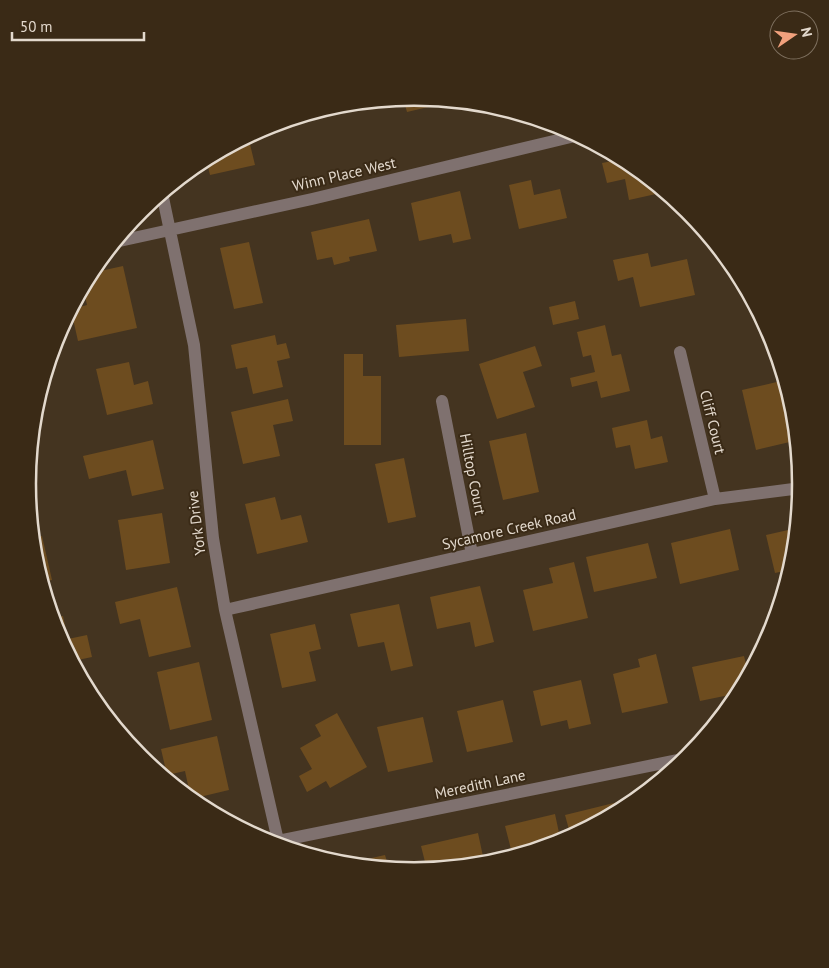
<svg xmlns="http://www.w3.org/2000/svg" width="829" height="968" viewBox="0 0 829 968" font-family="'PT Sans',sans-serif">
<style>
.building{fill:#6d4c1f}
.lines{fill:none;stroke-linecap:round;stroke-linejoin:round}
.minor{stroke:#7f716f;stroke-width:12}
.labels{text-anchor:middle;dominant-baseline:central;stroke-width:4;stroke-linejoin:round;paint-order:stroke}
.street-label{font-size:15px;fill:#e3d9cd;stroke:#3a2a16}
.rim{fill:none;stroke:#e3d9cd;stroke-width:2.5}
</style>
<rect width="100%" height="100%" fill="#443420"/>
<!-- building -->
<path class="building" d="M415,97L454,101L407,112L403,98Z
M248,136L255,165L210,175L206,159Z
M623,159L630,162L665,192L629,200L625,179L607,183L602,163Z
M531,180L534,195L560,189L567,218L519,229L509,185Z
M460,191L471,239L453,243L451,234L419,241L411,203Z
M369,219L377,251L349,257L350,261L334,265L332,257L317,260L311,232Z
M249,242L263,303L234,309L220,248Z
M648,253L651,267L687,259L695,295L640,307L633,277L618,281L613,260Z
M123,266L137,328L78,341L71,310L72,309L87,305L83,287L91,273Z
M575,301L579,319L553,325L549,307Z
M466,319L469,351L399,357L396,325Z
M605,325L612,356L621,354L630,391L601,398L597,381L572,387L570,378L595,372L591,355L583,357L577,332Z
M275,335L277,345L286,343L290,358L277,361L283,387L253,394L247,367L236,369L231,345Z
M535,346L542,366L523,372L535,407L497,419L479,364Z
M344,354H363V376H381V445H344Z
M129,362L134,385L148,381L153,404L107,415L96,369Z
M781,381L794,441L756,450L742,390Z
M288,399L293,421L273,425L280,456L243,464L231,412Z
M647,420L651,439L662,436L668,462L635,469L630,445L616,448L612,428Z
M526,433L539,492L503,500L489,441Z
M153,440L164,489L132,496L126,470L89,479L83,456Z
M404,458L416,517L388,523L375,464Z
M275,497L281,520L301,515L308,542L257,554L245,504Z
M162,513L170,563L126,570L118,520Z
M797,528L794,560L790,574L789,570L775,573L766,535Z
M730,529L739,570L680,584L671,543Z
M42,536L52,580L42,582L35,559L33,539Z
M648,543L657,578L594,592L586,557Z
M574,562L588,618L533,631L523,590L553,583L549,568Z
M480,586L494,642L475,647L470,622L437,629L430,597Z
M177,587L191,647L149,657L140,619L120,624L115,602Z
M399,604L413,666L391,671L384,642L358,647L350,614Z
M63,616L68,639L87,635L92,657L73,661L57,632L53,618Z
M315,624L321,649L309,652L316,681L282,688L270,634Z
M656,654L668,703L622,713L613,674L640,667L638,659Z
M744,656L749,676L739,693L700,701L692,667Z
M199,662L212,720L170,730L157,672Z
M581,680L591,724L569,729L567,720L541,726L533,691Z
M503,700L513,742L467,752L457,711Z
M337,713L367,767L330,788L326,781L307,792L299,776L312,769L300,748L321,736L315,725Z
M423,717L433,762L388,772L377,727Z
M217,736L229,790L191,799L185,771L167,775L161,749Z
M618,802L620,811L571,837L565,815Z
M555,814L561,842L513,857L505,826Z
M478,833L484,861L463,866L427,870L421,846Z
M385,855L389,868L345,864Z"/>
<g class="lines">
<!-- minor -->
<path class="minor" d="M162,193L194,345L213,538L225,610L279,845
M115,242L312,199L579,135
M680,352L715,499
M442,401L472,554
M225,610L715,499L801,488
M278,841L688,758"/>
</g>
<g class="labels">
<!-- street labels -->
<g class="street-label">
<text transform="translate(344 174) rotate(-13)">Winn Place West</text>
<text transform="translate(713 422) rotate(76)">Cliff Court</text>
<text transform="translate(473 474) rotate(79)">Hilltop Court</text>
<text transform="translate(196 523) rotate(-97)">York Drive</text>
<text transform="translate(509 529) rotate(-13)">Sycamore Creek Road</text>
<text transform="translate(480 784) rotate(-12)">Meredith Lane</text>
</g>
</g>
<!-- crop -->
<path d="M0 0H829V968H0ZM36 484a378 378 0 1 1 756 0a378 378 0 1 1-756 0Z" fill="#3a2a16" fill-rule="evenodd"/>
<path class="rim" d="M36 484a378 378 0 1 1 756 0a378 378 0 1 1-756 0Z"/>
<!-- north arrow -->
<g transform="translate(794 35) rotate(77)"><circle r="24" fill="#3a2a16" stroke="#7e705f"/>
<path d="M0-4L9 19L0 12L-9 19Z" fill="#f1a17d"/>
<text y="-8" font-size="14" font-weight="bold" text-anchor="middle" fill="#e3d9cd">N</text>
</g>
<!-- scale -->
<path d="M12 32v8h132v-8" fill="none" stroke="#e3d9cd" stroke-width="2.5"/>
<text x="20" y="32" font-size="15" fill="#e3d9cd" stroke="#3a2a16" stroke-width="4" paint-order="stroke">50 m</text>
</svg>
